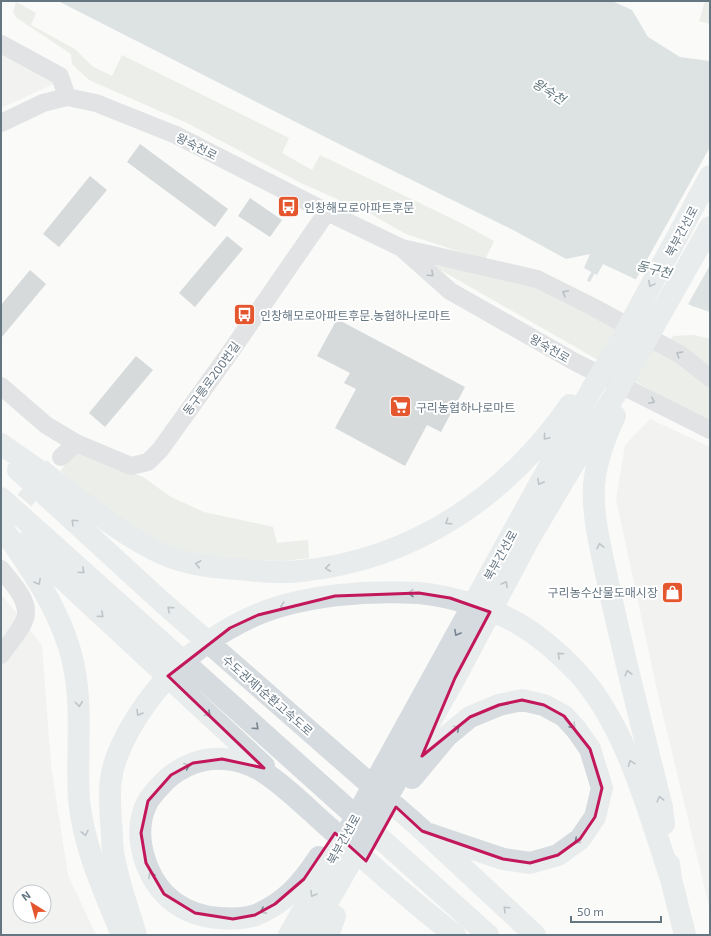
<svg xmlns="http://www.w3.org/2000/svg" width="711" height="936" viewBox="0 0 711 936" font-family="'Exo 2','Noto Sans KR',sans-serif">
<style>
.built{fill:#e8e9e9;fill-rule:evenodd}
.green{fill:#dadfd7}
.water{fill:#bbc7cb}
.pier{fill:#fafaf8}
.lines{fill:none;stroke-linecap:round;stroke-linejoin:round}
.stream{stroke:#bbc7cb;stroke-width:3.5}
.building{fill:#aab3b9}
.minor-tunnel{stroke:#d5d9db;stroke-width:18;stroke-dasharray:18 9;stroke-linecap:butt}
.minor{stroke:#c3c8cc;stroke-width:18}
.highway{stroke:#d6dbdf;stroke-width:22}
.oneway{stroke:#6a7a87}
.oneway2{stroke:#768591}
.marked{fill:none;stroke:#c2185b;stroke-width:3;stroke-linejoin:round}
.labels{text-anchor:middle;dominant-baseline:central;stroke-width:4;stroke-linejoin:round;paint-order:stroke}
.street-label{font-size:12px;fill:#657683;stroke:#fff}
.poi-label{font-size:12px;fill:#657683;stroke:#fff;text-anchor:start}
.water-label{font-size:13px;font-style:italic;fill:#60757c;stroke:#fff}
</style>
<rect width="100%" height="100%" fill="#fafaf8"/>
<!-- built -->
<path class="built" d="M1,54L56,83L1,108Z
M650,419L710,447V910L656,686L616,499L625,445Z
M1,594L42,645L51,765L68,875L96,935H1ZM20,892H44V916H20Z"/>
<!-- green -->
<path class="green" d="M705,1H710V24L699,21Z
M16,2L36,13L31,25L75,49L92,66L112,76L122,55L289,138L282,153L312,170L320,155L463,224L494,241L485,260L406,234L371,214L301,183L187,123L89,80L72,64L71,54L17,18L13,12Z
M430,264L537,285L690,367L710,385V423L703,420Z
M694,335L710,339V370L668,344L673,336Z
M81,453L143,477L171,497L204,512L273,527L277,543L308,540L309,558L284,561L230,559L187,552L154,539L90,498L60,471L74,454Z"/>
<!-- water -->
<path class="water" d="M58,1H612L632,10L648,37L680,57L710,61V312L692,306L603,264L597,275L584,268L590,254L566,259L515,231L341,145Z"/>
<!-- pier -->
<path class="pier" d="M710,147V265L687,306L635,281Z"/>
<g class="lines">
<!-- stream -->
<path class="stream" d="M589,280L595,269"/>
</g>
<!-- building -->
<path class="building" d="M140,144L228,209L215,227L127,162Z
M90,176L107,190L59,247L43,234Z
M250,198L282,220L270,237L238,216Z
M227,236L243,249L195,307L179,293Z
M30,270L46,284L1,338V305Z
M337,319L465,387L441,432L427,425L405,466L335,428L356,389L344,383L350,373L317,356Z
M136,356L153,370L105,427L89,413Z"/>
<g class="lines">
<!-- minor-tunnel -->
<path class="minor-tunnel" d="M7,521L61,457"/>
<!-- minor -->
<path class="minor" d="M1,44L60,76L67,97
M1,123L43,103L67,97L96,103L176,135L327,212L402,248L537,279L593,307L681,355L710,378
M404,250L450,291L575,362L710,430
M1,386L46,425L76,443
M61,457L76,443L131,466L148,462L160,450L231,351L327,212
M1,569C11,582 33,603 24,621C19,633 8,644 1,655"/>
<!-- highway -->
<path class="highway" d="M615,416C605,437 596,461 594,485C592,521 603,557 610,592C626,665 644,736 662,807L664,824
M1,444C21,458 41,472 61,486C94,511 125,537 163,554C189,566 220,568 248,570C265,572 284,573 301,571C413,560 507,496 570,405
M18,470L162,602L418,826L535,935
M1,498L488,935
M1,526C31,569 64,615 74,667C83,712 76,756 79,800C84,848 104,891 122,935
M24,543L264,766
M412,778L447,736L470,717L499,705L522,700L544,705L564,716L576,729L590,749L602,788L595,817L580,839L558,855L530,863L503,859L429,834
M319,857C302,883 286,902 256,915C244,919 231,919 219,918C204,917 188,912 175,903C146,882 130,834 148,801C153,793 160,786 166,780C181,766 203,757 224,759C238,760 253,765 265,773C286,787 305,806 324,823C367,861 409,900 455,935
M669,864L671,879L685,935
M136,935C128,908 117,879 113,851C112,842 112,832 111,822C110,808 109,793 111,779C115,750 136,716 154,693C180,659 217,632 256,615C303,595 368,590 418,593C447,595 494,609 519,624C541,637 561,655 578,673C627,727 648,811 671,879
M289,935L335,855L593,387L621,341L710,176
M309,935L455,678L530,537L613,398L710,227
M328,935L335,916"/>
</g>
<!-- one-way arrows -->
<defs><path id="oneway-chevron" d="M-2-3.5L2.5 0L-2 3.5" fill="none" stroke-width="1.6" stroke-linecap="round" stroke-linejoin="round"/></defs>
<g class="oneway">
<use href="#oneway-chevron" transform="translate(431 274) rotate(42)"/>
<use href="#oneway-chevron" transform="translate(565 293) rotate(-153)"/>
<use href="#oneway-chevron" transform="translate(679 354) rotate(-148)"/>
<use href="#oneway-chevron" transform="translate(652 401) rotate(27)"/>
</g>
<g class="oneway2">
<use href="#oneway-chevron" transform="translate(651 284) rotate(118)"/>
<use href="#oneway-chevron" transform="translate(546 437) rotate(130)"/>
<use href="#oneway-chevron" transform="translate(540 482) rotate(119)"/>
<use href="#oneway-chevron" transform="translate(74 522) rotate(-137)"/>
<use href="#oneway-chevron" transform="translate(448 522) rotate(148)"/>
<use href="#oneway-chevron" transform="translate(600 546) rotate(-102)"/>
<use href="#oneway-chevron" transform="translate(198 564) rotate(-169)"/>
<use href="#oneway-chevron" transform="translate(328 568) rotate(172)"/>
<use href="#oneway-chevron" transform="translate(82 571) rotate(42)"/>
<use href="#oneway-chevron" transform="translate(38 582) rotate(61)"/>
<use href="#oneway-chevron" transform="translate(505 584) rotate(-62)"/>
<use href="#oneway-chevron" transform="translate(411 593) rotate(-180)"/>
<use href="#oneway-chevron" transform="translate(283 606) rotate(164)"/>
<use href="#oneway-chevron" transform="translate(170 609) rotate(-138)"/>
<use href="#oneway-chevron" transform="translate(101 615) rotate(42)"/>
<use href="#oneway-chevron" transform="translate(457 633) rotate(119)"/>
<use href="#oneway-chevron" transform="translate(560 655) rotate(-138)"/>
<use href="#oneway-chevron" transform="translate(628 673) rotate(-104)"/>
<use href="#oneway-chevron" transform="translate(79 704) rotate(85)"/>
<use href="#oneway-chevron" transform="translate(139 713) rotate(121)"/>
<use href="#oneway-chevron" transform="translate(208 714) rotate(44)"/>
<use href="#oneway-chevron" transform="translate(573 726) rotate(47)"/>
<use href="#oneway-chevron" transform="translate(256 727) rotate(42)"/>
<use href="#oneway-chevron" transform="translate(457 728) rotate(-39)"/>
<use href="#oneway-chevron" transform="translate(631 763) rotate(-111)"/>
<use href="#oneway-chevron" transform="translate(187 766) rotate(-23)"/>
<use href="#oneway-chevron" transform="translate(660 799) rotate(-104)"/>
<use href="#oneway-chevron" transform="translate(85 833) rotate(77)"/>
<use href="#oneway-chevron" transform="translate(577 841) rotate(140)"/>
<use href="#oneway-chevron" transform="translate(151 875) rotate(-117)"/>
<use href="#oneway-chevron" transform="translate(313 894) rotate(120)"/>
<use href="#oneway-chevron" transform="translate(506 909) rotate(-137)"/>
<use href="#oneway-chevron" transform="translate(263 911) rotate(152)"/>
</g>
<!-- marked area -->
<path d="M0 0H711V936H0ZM419,593L450,598L490,612L455,678L422,756L470,717L499,705L522,700L544,705L564,716L590,749L602,788L595,817L580,839L558,855L530,863L503,859L422,831L396,807L366,861L335,833L304,879L275,904L255,915L233,919L195,913L164,894L146,863L141,833L148,801L171,775L193,763L222,759L264,768L168,676L230,628L258,615L335,596Z" fill="#fafaf8" fill-opacity=".55" fill-rule="evenodd"/>
<path class="marked" d="M419,593L450,598L490,612L455,678L422,756L470,717L499,705L522,700L544,705L564,716L590,749L602,788L595,817L580,839L558,855L530,863L503,859L422,831L396,807L366,861L335,833L304,879L275,904L255,915L233,919L195,913L164,894L146,863L141,833L148,801L171,775L193,763L222,759L264,768L168,676L230,628L258,615L335,596Z"/>
<!-- icons -->
<defs>
<symbol id="bus-square" viewBox="-11 -11 22 22"><rect x="-9" y="-9" width="18" height="18" rx="4" fill="#e4572e" stroke="#fff"/><path d="M-5-6H5V4H4V6H2V4H-2V6H-4V4H-5ZM-3.5-4V0h7V-4ZM-3.5 1.2v1.5H-2V1.2ZM2 1.2v1.5H3.5V1.2Z" fill="#fff"/></symbol>
<symbol id="supermarket-square" viewBox="-11 -11 22 22"><rect x="-9" y="-9" width="18" height="18" rx="4" fill="#e4572e" stroke="#fff"/><path d="M-6-5.5h2.5l.6 2H6L4.5 2H-2.5L-4.4-4H-6ZM-1.5 3.2a1.3 1.3 0 1 0 .1 0ZM3 3.2a1.3 1.3 0 1 0 .1 0Z" fill="#fff"/></symbol>
<symbol id="shop-square" viewBox="-11 -11 22 22"><rect x="-9" y="-9" width="18" height="18" rx="4" fill="#e4572e" stroke="#fff"/><path d="M-5-2.5h2.3a2.7 3.5 0 0 1 5.4 0H5L5.5 6h-11ZM-1.5-2.5h3a1.5 2.3 0 0 0-3 0Z" fill="#fff"/></symbol>
</defs>
<g fill-rule="evenodd">
<use href="#bus-square" x="276" y="194" width="25" height="25"/>
<use href="#bus-square" x="232" y="302" width="25" height="25"/>
<use href="#supermarket-square" x="388" y="394" width="25" height="25"/>
<use href="#shop-square" x="660" y="580" width="25" height="25"/>
</g>
<g class="labels">
<!-- street labels -->
<g class="street-label">
<text transform="translate(197 146) rotate(27)">왕숙천로</text>
<text transform="translate(681 231) rotate(-62)">북부간선로</text>
<text transform="translate(550 348) rotate(30)">왕숙천로</text>
<text transform="translate(211 378) rotate(-54)">동구릉로200번길</text>
<text transform="translate(500 555) rotate(-61)">북부간선로</text>
<text transform="translate(268 695) rotate(41)">수도권제1순환고속도로</text>
<text transform="translate(343 839) rotate(-61)">북부간선로</text>
</g>
<!-- poi labels -->
<g class="poi-label">
<text x="304" y="207">인창해모로아파트후문</text>
<text x="260" y="315">인창해모로아파트후문.농협하나로마트</text>
<text x="416" y="407">구리농협하나로마트</text>
<text x="658" y="592" text-anchor="end">구리농수산물도매시장</text>
</g>
<!-- water labels -->
<g class="water-label">
<text transform="translate(549 91) rotate(32)">왕숙천</text>
<text transform="translate(654 269) rotate(14)">동구천</text>
</g>
</g>
<!-- border -->
<rect width="711" height="936" fill="none" stroke="#657683" stroke-width="4"/>
<!-- north arrow -->
<g transform="translate(32 904) rotate(323)"><circle r="19" fill="#ffffff" stroke="#c1c8cd"/>
<path d="M0-3L7 15L0 10L-7 15Z" fill="#e4572e"/>
<text y="-6" font-size="11" font-weight="bold" text-anchor="middle" fill="#657683">N</text>
</g>
<!-- scale -->
<path d="M571 916v6h90v-6" fill="none" stroke="#657683" stroke-width="2"/>
<text x="577" y="916" font-size="12" fill="#657683" stroke="#ffffff" stroke-width="3" paint-order="stroke">50 m</text>
</svg>
